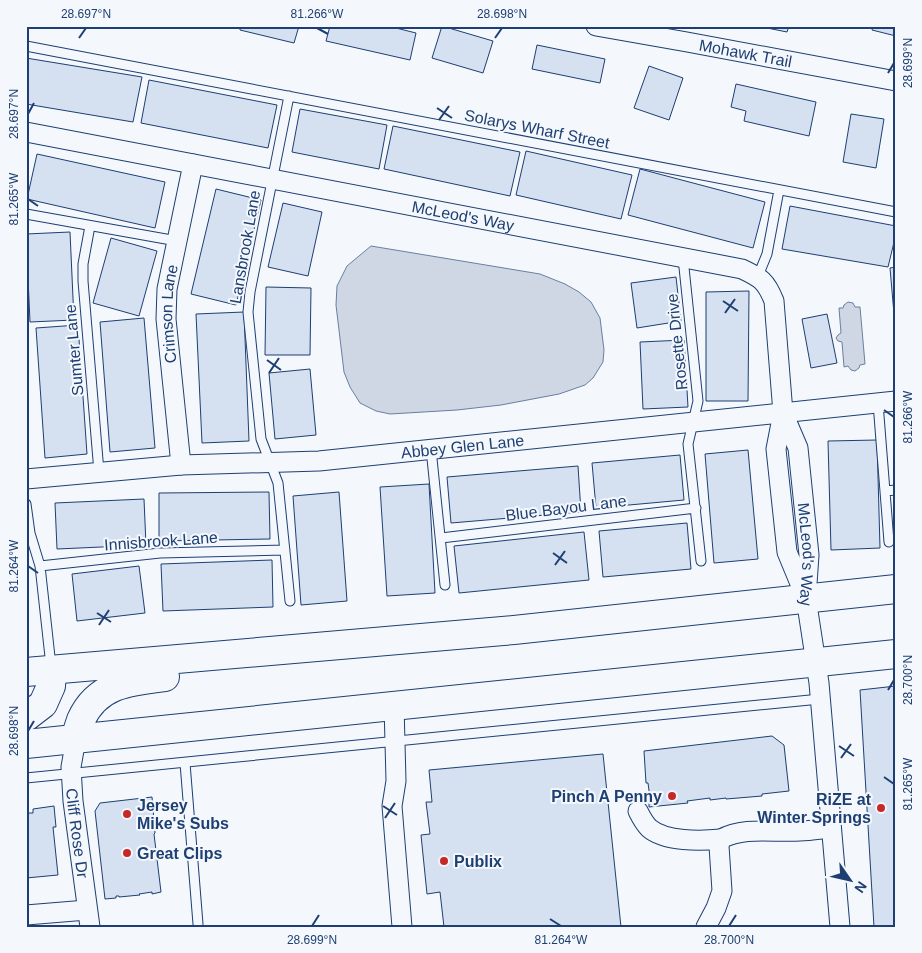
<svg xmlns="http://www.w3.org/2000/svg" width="922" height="953" viewBox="0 0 922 953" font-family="Arial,sans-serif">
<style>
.water{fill:#cfd7e4;stroke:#687fa3}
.building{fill:#d5e0f0;stroke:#1d3f73}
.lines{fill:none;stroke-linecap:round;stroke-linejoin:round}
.service-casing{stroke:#1d3f73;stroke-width:11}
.minor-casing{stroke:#1d3f73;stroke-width:21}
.primary-casing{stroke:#1d3f73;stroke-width:30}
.service{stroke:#f4f7fb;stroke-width:9}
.minor{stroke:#f4f7fb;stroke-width:19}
.primary{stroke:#f4f7fb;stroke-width:28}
.ticks{fill:none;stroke:#1d3f73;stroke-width:2}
.poi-dot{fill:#c62828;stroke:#f4f7fb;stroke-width:2}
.labels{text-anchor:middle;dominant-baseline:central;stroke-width:4;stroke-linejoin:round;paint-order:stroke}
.street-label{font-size:16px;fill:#1d3f73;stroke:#f4f7fb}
.poi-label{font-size:16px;font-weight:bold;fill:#1d3f73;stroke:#f4f7fb;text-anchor:start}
.neatline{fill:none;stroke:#1d3f73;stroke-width:2}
.ticks-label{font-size:12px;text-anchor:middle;fill:#1d3f73}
</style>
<rect width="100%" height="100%" fill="#f4f7fb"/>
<!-- water -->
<path class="water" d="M371,246L540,274L565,284L579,292L591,302L600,318L604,350L603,362L593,378L585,385L559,394L501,405L457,410L390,414L376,411L360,403L350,387L344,372L336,305L337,286L347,266Z
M848,302L853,303L855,307H860L865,364L860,365L859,368L855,371L851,370L848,366L844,367L842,342L838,341L836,338L838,335L841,333L839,308H843L844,305Z"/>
<!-- building -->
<path class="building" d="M240,26H299L294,43L240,30Z
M330,26H388L416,33L410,60L326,41Z
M442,26L493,41L483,73L432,58Z
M757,26H789L787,32Z
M873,26H896V36L872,30Z
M537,45L605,59L600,83L532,69Z
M26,58L142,77L133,122L26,104Z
M649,66L683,78L669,120L634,108Z
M149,80L277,105L268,148L141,123Z
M736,84L816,102L809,136L744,121L746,111L731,107Z
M300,109L387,125L379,169L292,152Z
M851,114L884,119L876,168L843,162Z
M393,126L520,152L510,196L384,169Z
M526,151L632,175L621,219L516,195Z
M37,154L165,182L155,228L27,199Z
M640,169L765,202L753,248L628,215Z
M216,189L261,200L236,305L191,294Z
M283,203L322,212L308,276L268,267Z
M790,206L896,226V234L888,267L782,249Z
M70,232L74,320L30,322L26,234Z
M111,238L157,251L139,316L93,303Z
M896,267V337L890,268Z
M676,277L681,321L637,328L631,283Z
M266,287L311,288L310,355H265Z
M749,291L748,401H706V292Z
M244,312L249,441L202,443L196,314Z
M827,314L837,363L811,368L802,319Z
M144,318L155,448L110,452L100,322Z
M78,325L87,454L45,458L36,328Z
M684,340L688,407L643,409L640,342Z
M310,369L316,435L275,439L269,373Z
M877,440L880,548L831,550L828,441Z
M748,450L758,559L714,563L705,454Z
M680,455L684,500L596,508L592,463Z
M578,466L581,512L451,523L447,477Z
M429,484L435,593L387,596L380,487Z
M269,492L270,539L159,541V493Z
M339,492L347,601L301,605L293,496Z
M144,499L146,545L57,549L55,503Z
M687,523L691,569L603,577L599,531Z
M584,532L589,580L459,593L454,546Z
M272,560L273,607L163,611L161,564Z
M139,566L145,613L77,621L72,574Z
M896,686V927H874L860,690Z
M772,736L784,745L789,791L762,794V796L726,799V798L710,800V798L687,801L688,803L649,807V798H650L648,783H646L644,751Z
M603,754L621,927H444L440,892L427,894L421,835L430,834L426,802H432L429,770Z
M152,797L155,833L154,834L161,892L152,894V892L139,894L140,895L119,897V896H116V898L105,899L95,811L100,803Z
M54,806L56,827H53L58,875L26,878V813H33V809Z"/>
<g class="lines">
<defs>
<path id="service" d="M26,46L896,212
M289,96L250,292L248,312L261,439L278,483L290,601
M26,214L177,241
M90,226L83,264V281L99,472
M683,258L698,401L688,444L701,561
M758,276L767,254L779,190
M878,403L889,542
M431,449L445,585
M885,491L896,490
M26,504L30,533L40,566L51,666
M441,538L696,508
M40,566L160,553L285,550
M185,763L198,924
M26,778L820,699"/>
<g id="minor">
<path id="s1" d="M596,26L687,42L896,81"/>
<path id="s2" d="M26,132L742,269C761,278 766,281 774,301L783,413L776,449L787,552L806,598"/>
<path id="s3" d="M783,413L798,448L809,555L806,598L819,683L840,927"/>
<path id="s4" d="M181,465L166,319L167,289L193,164"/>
<path id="s5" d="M26,479L181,465L319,461L896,401"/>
<path d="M394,705L396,781L392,806L402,927"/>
<path id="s6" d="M76,739L71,767L73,801L90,927"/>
<path d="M638,811C641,817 644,823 649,828C665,842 701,841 721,839"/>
<path d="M26,915L87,910"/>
<path d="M706,927L716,908L722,891L719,846L721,839C745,826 774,833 800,831C810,831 821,829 831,828"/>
</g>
<path id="primary" d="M26,672L514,630L896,589
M26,717L43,704L51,686L52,670
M76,739C77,732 79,725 81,720C97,684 130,681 165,677
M26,744L896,654"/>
</defs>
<!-- service casing -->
<use href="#service" class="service-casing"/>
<!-- minor casing -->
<use href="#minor" class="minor-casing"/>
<!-- primary casing -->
<use href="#primary" class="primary-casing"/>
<!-- service -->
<use href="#service" class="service"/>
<!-- minor -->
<use href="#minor" class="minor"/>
<!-- primary -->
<use href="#primary" class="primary"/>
</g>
<!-- ticks -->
<path class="ticks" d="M317,28L328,34M79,38L86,28M495,38L502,28M888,73L894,63M437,108L452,118M28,114L34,103M439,120L449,106M28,199L38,206M723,301L738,311M725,313L735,299M267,360L281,370M269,373L279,358M884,410L894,417M553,553L567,563M555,565L565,551M28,566L38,573M97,613L111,622M99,625L109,610M888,690L894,680M28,731L34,721M839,746L854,756M841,758L851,744M884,777L894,784M383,806L397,815M385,818L395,803M550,919L561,926M312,926L319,915M729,926L736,915"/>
<!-- markers -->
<g class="poi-dot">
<circle cx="672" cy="796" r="5"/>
<circle cx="881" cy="808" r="5"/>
<circle cx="127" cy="814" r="5"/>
<circle cx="127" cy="853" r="5"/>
<circle cx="444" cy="861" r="5"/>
</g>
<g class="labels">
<!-- street labels -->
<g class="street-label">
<text stroke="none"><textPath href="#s1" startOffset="152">Mohawk Trail</textPath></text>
<text transform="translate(537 129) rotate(11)">Solarys Wharf Street</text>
<text stroke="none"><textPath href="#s2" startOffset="445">McLeod's Way</textPath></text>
<text transform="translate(245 247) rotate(-80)">Lansbrook Lane</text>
<text stroke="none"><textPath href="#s4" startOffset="152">Crimson Lane</textPath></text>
<text transform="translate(677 342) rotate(-96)">Rosette Drive</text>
<text transform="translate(74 350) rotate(-95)">Sumter Lane</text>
<text stroke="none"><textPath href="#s5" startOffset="438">Abbey Glen Lane</textPath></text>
<text transform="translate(566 508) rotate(-7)">Blue Bayou Lane</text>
<text stroke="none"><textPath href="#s3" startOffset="145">McLeod's Way</textPath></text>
<text transform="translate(161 541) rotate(-4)">Innisbrook Lane</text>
<text stroke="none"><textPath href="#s6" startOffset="95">Cliff Rose Dr</textPath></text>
</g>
<!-- poi labels -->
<g class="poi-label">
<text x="662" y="796" text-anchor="end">Pinch A Penny</text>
<text x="871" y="799" text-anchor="end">RiZE at<tspan x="871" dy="18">Winter Springs</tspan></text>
<text x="137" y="805">Jersey<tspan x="137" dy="18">Mike's Subs</tspan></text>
<text x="137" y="853">Great Clips</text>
<text x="454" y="861">Publix</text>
</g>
</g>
<!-- border -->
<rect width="922" height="953" fill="none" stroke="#f4f7fb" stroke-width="55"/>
<!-- north arrow -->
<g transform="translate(850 880) rotate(124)" stroke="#f4f7fb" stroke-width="4" paint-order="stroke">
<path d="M0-4L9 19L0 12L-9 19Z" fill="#1d3f73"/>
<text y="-8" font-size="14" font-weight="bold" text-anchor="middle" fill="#1d3f73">N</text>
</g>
<rect x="28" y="28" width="866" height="898" class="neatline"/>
<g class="ticks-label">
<text x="86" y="18">28.697°N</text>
<text x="317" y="18">81.266°W</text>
<text x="502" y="18">28.698°N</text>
<text transform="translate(908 63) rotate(-90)" y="4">28.699°N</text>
<text transform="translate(14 114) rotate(-90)" y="4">28.697°N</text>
<text transform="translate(14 199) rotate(-90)" y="4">81.265°W</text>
<text transform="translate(908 417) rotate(-90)" y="4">81.266°W</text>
<text transform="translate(14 566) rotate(-90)" y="4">81.264°W</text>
<text transform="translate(908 680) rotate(-90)" y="4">28.700°N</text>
<text transform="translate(14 731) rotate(-90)" y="4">28.698°N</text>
<text transform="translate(908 784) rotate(-90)" y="4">81.265°W</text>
<text x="312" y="944">28.699°N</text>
<text x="561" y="944">81.264°W</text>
<text x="729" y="944">28.700°N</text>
</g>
</svg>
